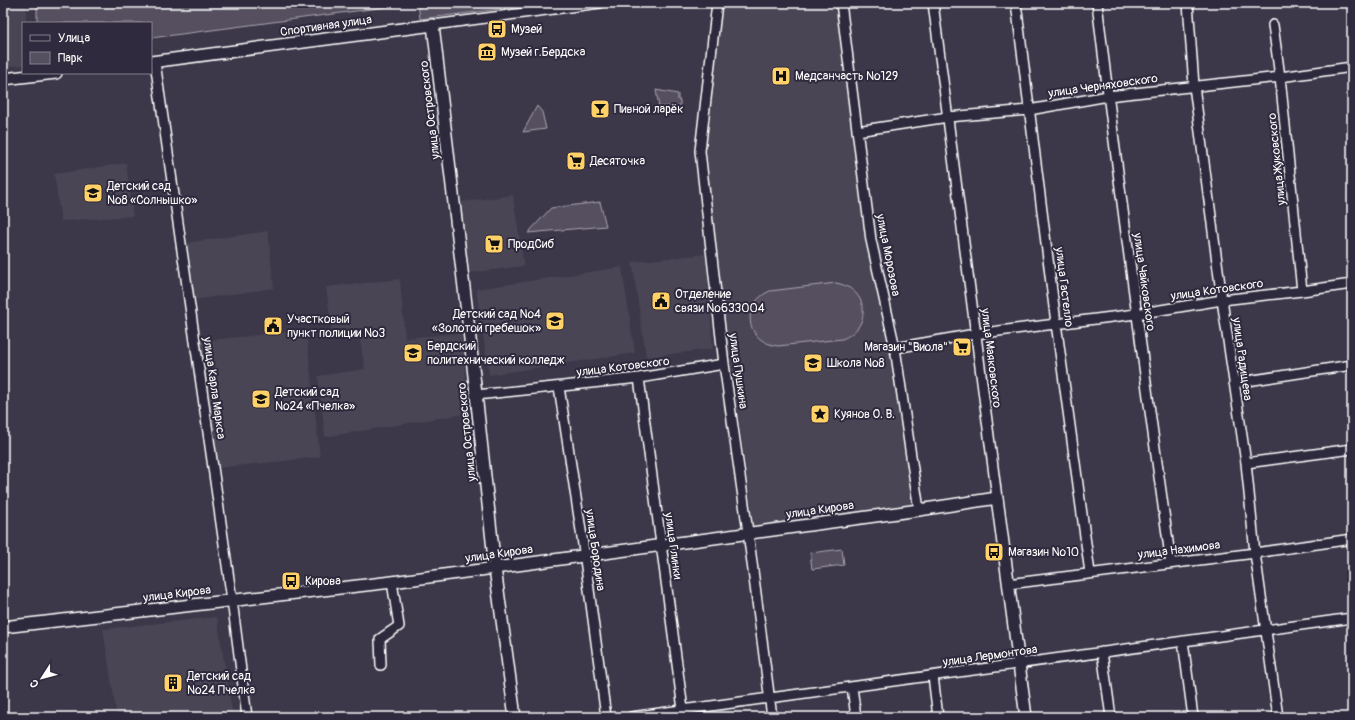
<svg xmlns="http://www.w3.org/2000/svg" width="1355" height="720" viewBox="0 0 1355 720" font-family="Pangolin,sans-serif">
<style>
.built{fill:#494455}
.green{fill:#555060;stroke:#aaa8b0}
.lines{fill:none;stroke-linecap:round;stroke-linejoin:round}
.minor-casing{stroke:#fff;stroke-width:12}
.tertiary-casing{stroke:#fff;stroke-width:14}
.minor{stroke:#2f2a3d;stroke-width:9}
.tertiary{stroke:#2f2a3d;stroke-width:11}
.labels{text-anchor:middle;dominant-baseline:central;stroke-width:4;stroke-linejoin:round;paint-order:stroke}
.street-label{font-size:12px;fill:#fff;stroke:#2f2a3d}
.poi-label{font-size:12px;fill:#fff;stroke:#2f2a3d;text-anchor:start}
</style>
<rect width="100%" height="100%" fill="#3c3749"/>
<filter id="ink" filterUnits="userSpaceOnUse"><feTurbulence type="fractalNoise" baseFrequency=".025" numOctaves="2"/><feDisplacementMap in="SourceGraphic" scale="8" xChannelSelector="R" yChannelSelector="G"/><feConvolveMatrix kernelMatrix="1 2 1 2 8 2 1 2 1" color-interpolation-filters="sRGB"/></filter>
<g filter="url(#ink)">
<!-- built -->
<path class="built" d="M3,3H26V23H23V65L3,67Z
M722,3H840L904,432L913,506L754,527L713,231L705,129Z
M126,163L133,216L61,221L54,174Z
M513,195L524,266L469,273L461,202Z
M268,231L274,288L193,300L185,243Z
M706,254L713,349L646,357L632,262Z
M622,267L635,353L489,375L476,289Z
M400,279L405,338L461,333L470,413L325,437L318,376L365,369L359,335L332,332L326,287Z
M306,330L320,457L218,468L199,341Z
M217,617L233,717H117L103,629Z"/>
<!-- green -->
<path class="green" d="M37,3H417L151,38V23H37Z
M418,3H547L420,19Z
M656,90L678,94V100H680V106L659,107Z
M537,106L542,112L546,129L523,132Z
M600,202L606,226L528,233L551,208Z
M836,283C869,289 873,327 842,339L778,346C745,342 740,304 770,291Z
M842,549L844,565L812,569L810,553Z"/>
<g class="lines">
<defs>
<path id="minor" d="M717,3L700,151L724,364L748,532L772,717
M841,3L871,240L895,348L919,510
M933,3L997,498
M1016,3L1056,323L1090,573
M1097,3C1119,190 1145,377 1171,563
M1188,3L1194,86L1222,300L1246,463L1255,553L1278,717
M433,25L600,3
M1273,25L1280,77L1302,291
M155,62L232,600L247,717
M857,131L948,117L1029,110L1108,96L1280,77L1352,67
M895,348L975,334L1136,314L1222,300L1302,291L1352,284
M639,378L684,717
M1234,383L1352,365
M559,387L582,537L606,717
M476,395L639,378L724,364
M1246,463L1352,449
M1008,584L1255,553L1352,539
M1183,641L1193,717
M1102,652L1111,717
M381,665L380,639L399,626L392,582
M933,676L938,717
M852,687L856,717
M631,717L1352,618"/>
<path id="tertiary" d="M151,62L433,25L469,330L495,568L515,717
M3,79L56,73
M3,627L392,582L919,510L997,498L1026,717"/>
</defs>
<!-- minor casing -->
<use href="#minor" class="minor-casing"/>
<!-- tertiary casing -->
<use href="#tertiary" class="tertiary-casing"/>
<!-- minor -->
<use href="#minor" class="minor"/>
<!-- tertiary -->
<use href="#tertiary" class="tertiary"/>
</g>
</g>
<!-- icons -->
<defs>
<symbol id="bus-square" viewBox="-11 -11 22 22"><rect x="-9" y="-9" width="18" height="18" rx="4" fill="#ffd166" stroke="#2f2a3d"/><path d="M-5-6H5V4H4V6H2V4H-2V6H-4V4H-5ZM-3.5-4V0h7V-4ZM-3.5 1.2v1.5H-2V1.2ZM2 1.2v1.5H3.5V1.2Z" fill="#111"/></symbol>
<symbol id="museum-square" viewBox="-11 -11 22 22"><rect x="-9" y="-9" width="18" height="18" rx="4" fill="#ffd166" stroke="#2f2a3d"/><path d="M0-6L6-3V-2H-6V-3ZM-5-1h2V3h-2ZM-1-1h2V3h-2ZM3-1h2V3H3ZM-6 4H6V6H-6Z" fill="#111"/></symbol>
<symbol id="hospital-square" viewBox="-11 -11 22 22"><rect x="-9" y="-9" width="18" height="18" rx="4" fill="#ffd166" stroke="#2f2a3d"/><path d="M-5-5h3v3.5h4V-5h3V5h-3V1.5h-4V5h-3Z" fill="#111"/></symbol>
<symbol id="bar-square" viewBox="-11 -11 22 22"><rect x="-9" y="-9" width="18" height="18" rx="4" fill="#ffd166" stroke="#2f2a3d"/><path d="M-6-5H6L.8 .8V4.5H3.5V6h-7V4.5H-.8V.8Z" fill="#111"/></symbol>
<symbol id="supermarket-square" viewBox="-11 -11 22 22"><rect x="-9" y="-9" width="18" height="18" rx="4" fill="#ffd166" stroke="#2f2a3d"/><path d="M-6-5.5h2.5l.6 2H6L4.5 2H-2.5L-4.4-4H-6ZM-1.5 3.2a1.3 1.3 0 1 0 .1 0ZM3 3.2a1.3 1.3 0 1 0 .1 0Z" fill="#111"/></symbol>
<symbol id="school-square" viewBox="-11 -11 22 22"><rect x="-9" y="-9" width="18" height="18" rx="4" fill="#ffd166" stroke="#2f2a3d"/><path d="M0-5L7-2L0 1L-7-2ZM-4 1L0 2.5L4 1V4Q0 6-4 4Z" fill="#111"/></symbol>
<symbol id="civic-square" viewBox="-11 -11 22 22"><rect x="-9" y="-9" width="18" height="18" rx="4" fill="#ffd166" stroke="#2f2a3d"/><path d="M-.6-6.5H3V-4.5H.6V-3L4-1V1h2V6H-6V1h2V-1L-.6-3ZM-1.2 2.5V6h2.4V2.5Z" fill="#111"/></symbol>
<symbol id="university-square" viewBox="-11 -11 22 22"><rect x="-9" y="-9" width="18" height="18" rx="4" fill="#ffd166" stroke="#2f2a3d"/><path d="M0-5L7-2L0 1L-7-2ZM-4 1L0 2.5L4 1V4Q0 6-4 4Z" fill="#111"/></symbol>
<symbol id="sight-square" viewBox="-11 -11 22 22"><rect x="-9" y="-9" width="18" height="18" rx="4" fill="#ffd166" stroke="#2f2a3d"/><path d="M0-6L1.8-2.2L6-1.7L2.9 1.2L3.7 5.4L0 3.3L-3.7 5.4L-2.9 1.2L-6-1.7L-1.8-2.2Z" fill="#111"/></symbol>
<symbol id="building-square" viewBox="-11 -11 22 22"><rect x="-9" y="-9" width="18" height="18" rx="4" fill="#ffd166" stroke="#2f2a3d"/><path d="M-4-6H4V6H1V3H-1V6H-4ZM-2.5-4.3h1.7v1.8h-1.7ZM.8-4.3h1.7v1.8H.8ZM-2.5-1h1.7V.8h-1.7ZM.8-1h1.7V.8H.8Z" fill="#111"/></symbol>
</defs>
<g fill-rule="evenodd">
<use href="#bus-square" x="486" y="18" width="22" height="22"/>
<use href="#museum-square" x="476" y="41" width="22" height="22"/>
<use href="#hospital-square" x="770" y="65" width="22" height="22"/>
<use href="#bar-square" x="589" y="98" width="22" height="22"/>
<use href="#supermarket-square" x="565" y="150" width="22" height="22"/>
<use href="#school-square" x="82" y="182" width="22" height="22"/>
<use href="#supermarket-square" x="483" y="233" width="22" height="22"/>
<use href="#civic-square" x="650" y="290" width="22" height="22"/>
<use href="#school-square" x="544" y="310" width="22" height="22"/>
<use href="#civic-square" x="262" y="315" width="22" height="22"/>
<use href="#supermarket-square" x="951" y="336" width="22" height="22"/>
<use href="#university-square" x="402" y="342" width="22" height="22"/>
<use href="#school-square" x="802" y="352" width="22" height="22"/>
<use href="#school-square" x="250" y="388" width="22" height="22"/>
<use href="#sight-square" x="809" y="403" width="22" height="22"/>
<use href="#bus-square" x="983" y="541" width="22" height="22"/>
<use href="#bus-square" x="280" y="570" width="22" height="22"/>
<use href="#building-square" x="162" y="672" width="22" height="22"/>
</g>
<g class="labels">
<!-- street labels -->
<g class="street-label">
<text transform="translate(326 26) rotate(-8)">Спортивная улица</text>
<text transform="translate(1103 86) rotate(-8)">улица Черняховского</text>
<text transform="translate(430 110) rotate(-97)">улица Островского</text>
<text transform="translate(1277 159) rotate(-96)">улица Жуковского</text>
<text transform="translate(888 255) rotate(79)">улица Морозова</text>
<text transform="translate(1144 282) rotate(82)">улица Чайковского</text>
<text transform="translate(1064 287) rotate(83)">улица Гастелло</text>
<text transform="translate(1217 290) rotate(-8)">улица Котовского</text>
<text transform="translate(991 358) rotate(83)">улица Маяковского</text>
<text transform="translate(1242 359) rotate(82)">улица Радищева</text>
<text transform="translate(623 367) rotate(-7)">улица Котовского</text>
<text transform="translate(738 371) rotate(82)">улица Пушкина</text>
<text transform="translate(214 388) rotate(82)">улица Карла Маркса</text>
<text transform="translate(467 432) rotate(-96)">улица Островского</text>
<text transform="translate(820 510) rotate(-8)">улица Кирова</text>
<text transform="translate(673 546) rotate(82)">улица Глинки</text>
<text transform="translate(595 550) rotate(82)">улица Бородина</text>
<text transform="translate(1179 550) rotate(-7)">улица Нахимова</text>
<text transform="translate(499 554) rotate(-8)">улица Кирова</text>
<text transform="translate(177 594) rotate(-7)">улица Кирова</text>
<text transform="translate(990 656) rotate(-8)">улица Лермонтова</text>
</g>
<!-- poi labels -->
<g class="poi-label">
<text x="511" y="29">Музей</text>
<text x="501" y="52">Музей г.Бердска</text>
<text x="795" y="76">Медсанчасть №129</text>
<text x="614" y="109">Пивной ларёк</text>
<text x="590" y="161">Десяточка</text>
<text x="107" y="186">Детский сад<tspan x="107" dy="14">№8 «Солнышко»</tspan></text>
<text x="508" y="244">ПродСиб</text>
<text x="675" y="294">Отделение<tspan x="675" dy="14">связи №633004</tspan></text>
<text x="541" y="314" text-anchor="end">Детский сад №4<tspan x="541" dy="14">«Золотой гребешок»</tspan></text>
<text x="287" y="319">Участковый<tspan x="287" dy="14">пункт полиции №3</tspan></text>
<text x="427" y="346">Бердский<tspan x="427" dy="14">политехнический колледж</tspan></text>
<text x="948" y="347" text-anchor="end">Магазин "Виола"</text>
<text x="827" y="363">Школа №8</text>
<text x="275" y="392">Детский сад<tspan x="275" dy="14">№24 «Пчелка»</tspan></text>
<text x="834" y="414">Куянов О. В.</text>
<text x="1008" y="552">Магазин №10</text>
<text x="305" y="581">Кирова</text>
<text x="187" y="676">Детский сад<tspan x="187" dy="14">№24 Пчелка</tspan></text>
</g>
</g>
<!-- margin -->
<rect width="1355" height="720" fill="none" stroke="#2f2a3d" stroke-width="16"/>
<rect x="8" y="8" width="1339" height="704" fill="none" stroke="#fff" stroke-width="1.5" filter="url(#ink)"/>
<!-- legend -->
<rect x="22" y="22" width="130" height="52" fill="#2f2a3d" stroke="#827f8b"/>
<rect x="30" y="35" width="20" height="6" fill="#2f2a3d" stroke="#827f8b"/>
<text x="58" y="42" font-size="12" fill="#ffffff">Улица</text>
<rect x="30" y="52" width="20" height="12" fill="#555060" stroke="#827f8b"/>
<text x="58" y="62" font-size="12" fill="#ffffff">Парк</text>
<!-- north arrow -->
<g transform="translate(42 678) rotate(234)" stroke="#2f2a3d" stroke-width="3" paint-order="stroke">
<path d="M0-3L7 15L0 10L-7 15Z" fill="#ffffff"/>
<text y="-6" font-size="11" font-weight="bold" text-anchor="middle" fill="#ffffff">С</text>
</g>
</svg>
